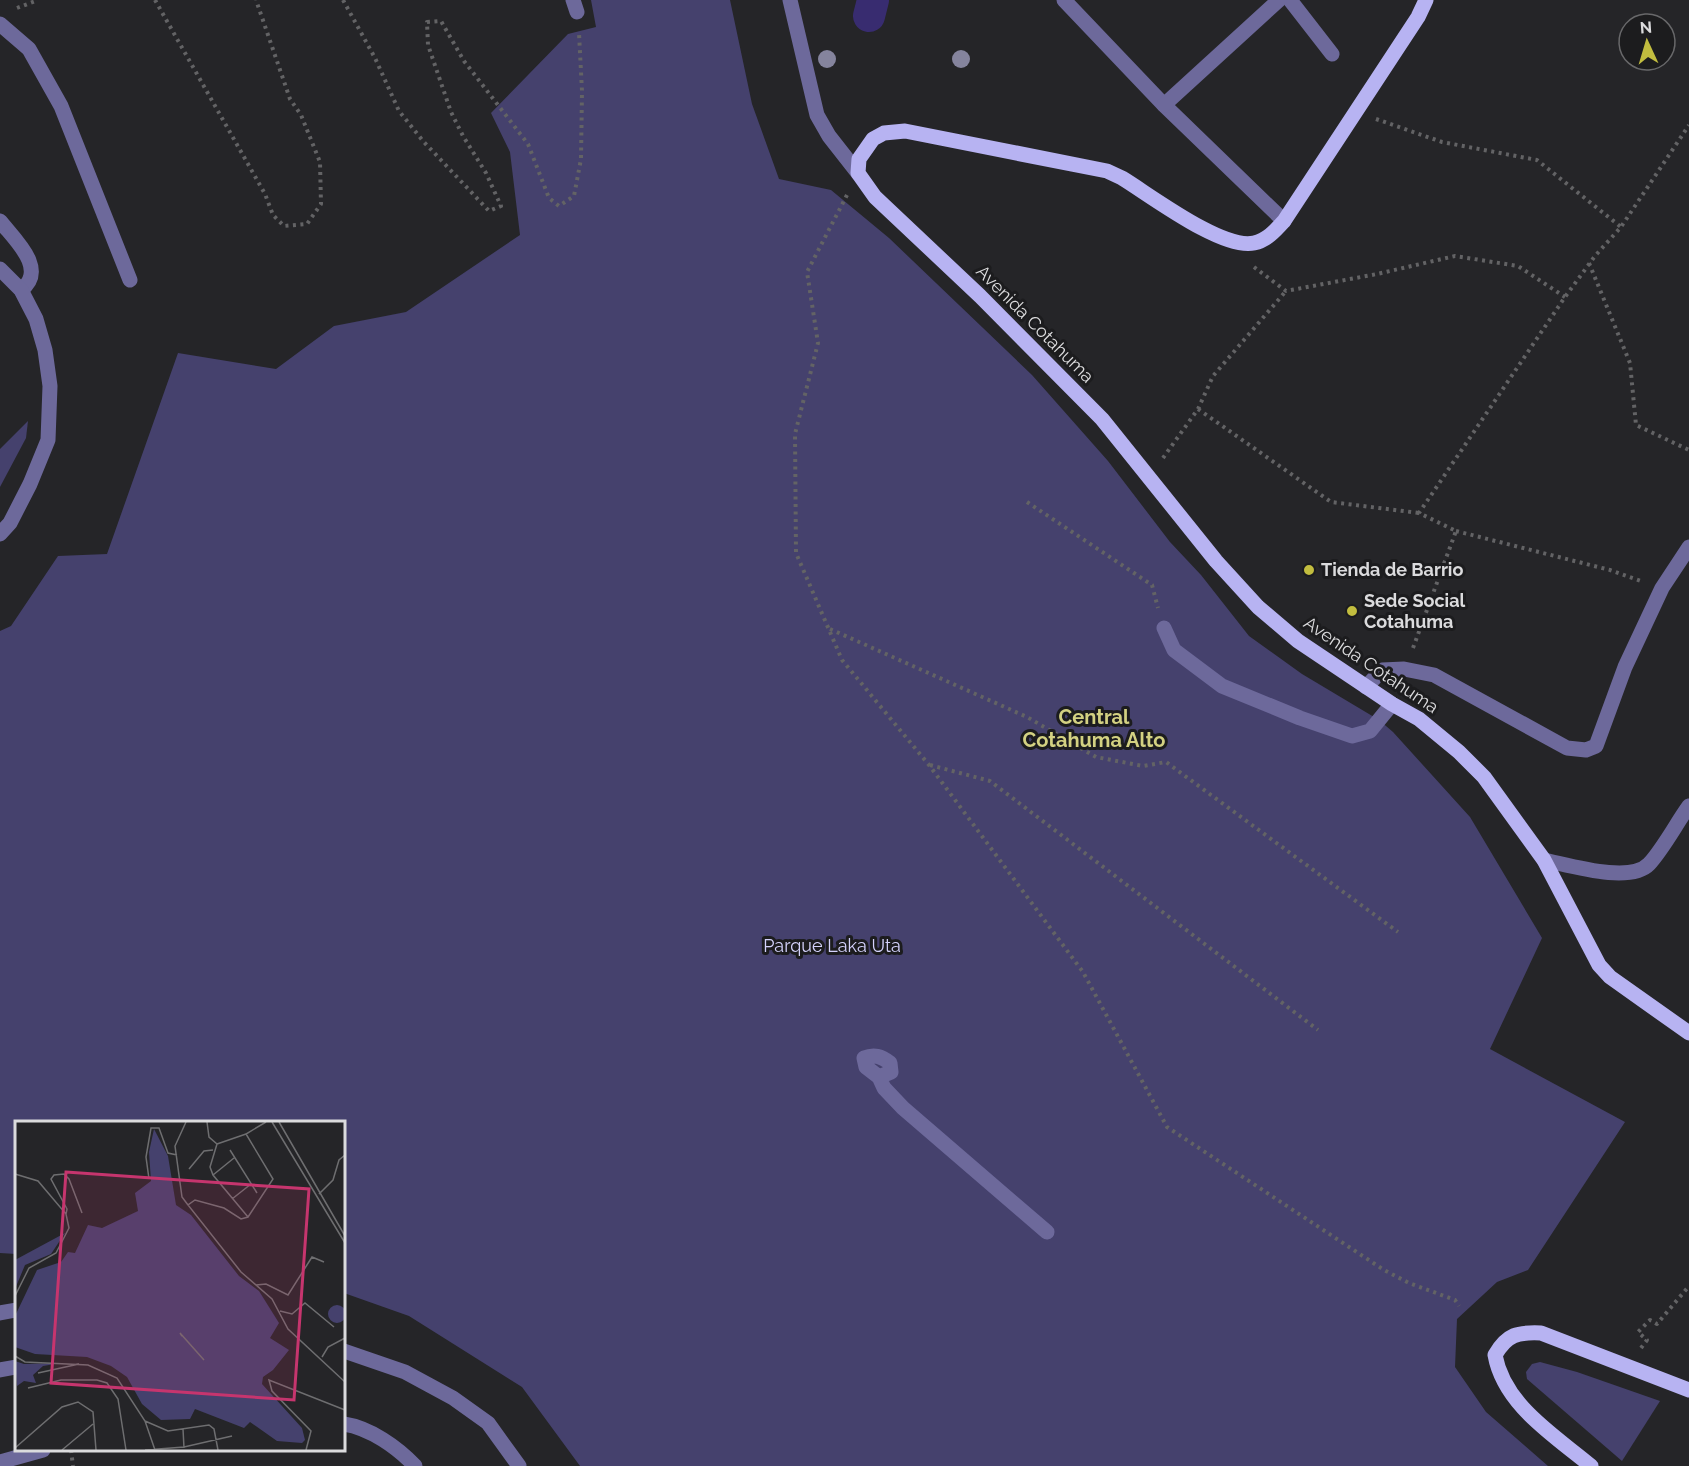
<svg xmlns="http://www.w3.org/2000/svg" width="1689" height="1466" font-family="Raleway,sans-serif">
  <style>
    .green { fill: #45416d }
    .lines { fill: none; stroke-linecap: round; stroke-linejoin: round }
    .canal { stroke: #382c70; stroke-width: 32 }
    .path { stroke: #636365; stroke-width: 4; stroke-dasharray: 3 4.5; stroke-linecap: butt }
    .minor { stroke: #6d699b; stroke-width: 15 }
    .major { stroke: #b7b3f2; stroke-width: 15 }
    .tree { fill: #85849d }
    .poi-dot { fill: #c2bd3f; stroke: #1c1c1e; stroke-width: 2 }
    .labels { text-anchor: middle; stroke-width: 6; stroke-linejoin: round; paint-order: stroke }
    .street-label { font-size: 18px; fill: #dbdbdd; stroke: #1c1c1e }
    .poi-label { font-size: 18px; font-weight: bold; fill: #dbdbdd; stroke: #1c1c1e; text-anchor: start }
    .park-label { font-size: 18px; fill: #d4d2fc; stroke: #1c1c1e }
    .neighbourhood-label { font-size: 20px; font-weight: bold; fill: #d3d182; stroke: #1c1c1e }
    .inset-road { fill: none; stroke: #6e6e70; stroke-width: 1.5 }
    .view { fill: #c6356e; fill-opacity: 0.15; stroke: #c6356e; stroke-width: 3 }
    .inset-edge { fill: none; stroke: #dbdbdd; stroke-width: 3 }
  </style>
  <rect width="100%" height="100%" fill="#252528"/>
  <g class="green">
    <path d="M591,0H730L752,104L779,179L831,190L889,238L1032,375L1108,461L1170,542L1201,575L1249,636L1302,674L1379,720L1393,732L1470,817L1542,938L1490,1049L1625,1122L1528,1270L1497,1282L1457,1319L1455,1367L1486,1412L1548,1466H580L522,1387L409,1316L344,1293V1122H16V1254L0,1253V631L11,626L58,556L107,554L178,353L276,369L334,326L406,312L520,235L510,152L491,113L568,34L596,27Z"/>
    <path d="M28,421L26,438L0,487V449Z"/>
    <path d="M1540,1362L1577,1372L1660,1401L1622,1461L1527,1379L1526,1372L1532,1364Z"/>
  </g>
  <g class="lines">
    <path class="canal" d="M869,16L873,0"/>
    <g class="path">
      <path d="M155,0L265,194L273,215L284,226L307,224L321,204L320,162L301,115L290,99L256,0"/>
      <path d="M343,0L375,58L399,111L423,141L489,211L501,206L486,173L463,136L451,112L428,45L427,22L441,21L464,61L528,144L549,198L559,206L574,196L581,159L582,91L579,33"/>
      <path d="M17,8L38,0"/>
      <path d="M1376,119L1442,142L1537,160L1621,227"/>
      <path d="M847,195L807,272L818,343L795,434L796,553L842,660L929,765L1083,972L1167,1127L1384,1270L1409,1283L1455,1300L1459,1306"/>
      <path d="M1589,263L1630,363L1636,425L1689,450"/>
      <path d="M1254,267L1286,291L1377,274L1455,256L1518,266L1565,297"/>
      <path d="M1198,409L1331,502L1419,513"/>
      <path d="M1163,458L1198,409L1213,376L1286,291"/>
      <path d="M1027,502L1152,585L1158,608"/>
      <path d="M1456,531L1610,570L1641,581"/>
      <path d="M830,629L1027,717L1096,757L1143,766L1166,762L1398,932"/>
      <path d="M1413,648L1456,531L1419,513L1565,297L1595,256L1621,227L1689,125"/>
      <path d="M930,765L990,781L1318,1030"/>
      <path d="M1641,1348L1647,1340L1638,1332L1650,1320L1657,1324L1689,1286"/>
      <path d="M71,1450L73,1466"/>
    </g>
    <g class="minor">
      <path d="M573,0L577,12"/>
      <path d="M790,0L817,115L829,136L858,173"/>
      <path d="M1064,0L1164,105L1284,221"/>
      <path d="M1290,0L1332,54"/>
      <path d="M0,24L29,49L61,106L130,280"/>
      <path d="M1164,105L1279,0"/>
      <path d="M0,221C15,240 48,269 21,290"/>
      <path d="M0,269L21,290L36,319L45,350L50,386L48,440L30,484L10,523L0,534"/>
      <path d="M1164,628L1174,650L1222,686L1300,718L1352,736L1370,731L1392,704"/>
      <path d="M1366,687L1382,670L1404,669L1434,675L1567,748L1586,750L1596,746L1625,667L1662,588L1689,547"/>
      <path d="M1544,860C1569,865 1630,884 1649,864C1663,849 1676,824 1689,806"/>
      <path d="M879,1077L891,1072L890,1063C881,1056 874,1054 864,1058L866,1067L879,1077L884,1088L903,1108L1047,1232"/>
      <path d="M0,1313L16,1310"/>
      <path d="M344,1351L405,1372L453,1398L488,1423L519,1466"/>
      <path d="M0,1370L16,1367"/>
      <path d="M344,1424C370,1428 397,1447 415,1466"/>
      <path d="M0,1462L43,1450"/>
    </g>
    <g class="major">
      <path d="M1426,0L1418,17L1284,221C1275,231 1267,240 1254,243C1222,250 1150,195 1122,178L1107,171L905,131L884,133L873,139L859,159L858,173L875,197L980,296L1102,419L1216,561L1258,607L1298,641L1392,704L1419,719L1459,752L1484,777L1544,860L1599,965L1610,977L1689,1033"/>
      <path d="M1591,1466C1554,1435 1504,1405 1495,1355C1507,1334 1518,1332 1541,1333L1689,1390"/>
    </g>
  </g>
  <g class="tree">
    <circle cx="827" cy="59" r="9"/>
    <circle cx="961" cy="59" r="9"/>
  </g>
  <g class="poi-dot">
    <circle cx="1309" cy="570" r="6"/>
    <circle cx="1352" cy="611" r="6"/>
  </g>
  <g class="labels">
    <g class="street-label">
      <text transform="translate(1035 324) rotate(45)" y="6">Avenida Cotahuma</text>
      <text transform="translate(1371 665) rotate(34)" y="6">Avenida Cotahuma</text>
    </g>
    <g class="poi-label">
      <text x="1321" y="576">Tienda de Barrio</text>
      <text x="1364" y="607">Sede Social<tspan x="1364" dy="21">Cotahuma</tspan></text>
    </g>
    <g class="park-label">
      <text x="832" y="952">Parque Laka Uta</text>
    </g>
    <g class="neighbourhood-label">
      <text x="1094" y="724">Central<tspan x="1094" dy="23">Cotahuma Alto</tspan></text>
    </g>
  </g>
  <g transform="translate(15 1121)">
    <rect width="330" height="330" fill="#252528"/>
    <path d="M139,8L153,35L161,84L176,94L224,155L244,170L264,202L255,217L274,229L258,249L248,256L247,263L287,307L290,319L287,322L262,320L235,301L229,307L180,288L175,298L146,299L127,283L112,256L96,245L72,236L20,233L0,226V195L22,149L46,141L53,131L60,132L73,104L87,107L123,90L120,72L136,60L134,31ZM50,112L36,133L10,144L0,168V139ZM313 193a9 9 0 1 1 18 0a9 9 0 1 1-18 0ZM0,240L9,243L46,242L28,245L18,254L21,262L9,260L2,265Z" fill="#45416d"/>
    <path class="inset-road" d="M171,1L160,25L167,76L173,84M192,1L194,16L202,23M251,1L231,13L258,58L233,96L226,98L209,87L180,79L173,84L226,151L257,178L273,208L330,261M257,1L330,122M264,1L330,115M202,23L195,46L198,54L233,96M202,23L231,13M215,29L242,72M174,48L189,30L198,29M0,53L23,60L51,93L54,107L41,132L14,147L0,175M198,54L219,37M134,58L131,36L136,7H144L153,32L162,34M304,73L318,59L324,39L330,34M217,78L236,63M51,93L52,88L36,58L39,54L49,53L54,58L67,92M241,164L251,163L273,174L297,136L309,141M265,190L277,193L290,182L319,206M167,215L165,212L189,239M0,235L10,241L73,244L102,257L130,300L140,329M307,236L313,226L330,217M23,252L64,243M13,267L46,259H82L92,262L103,278L111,329M130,300L153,310L194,304L199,308L203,329M168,308L169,327M0,327L47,286L63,281L78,291L81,329M47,329L78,303M130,329L169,326L217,315M291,329L296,310L257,270L254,259L330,289"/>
    <path class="view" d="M51,51L294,68L279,279L36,262Z"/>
    <rect width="330" height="330" class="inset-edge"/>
  </g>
  <g transform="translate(1647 42) rotate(356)"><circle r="28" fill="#1c1c1e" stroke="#68686a" stroke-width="1.5"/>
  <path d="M0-4.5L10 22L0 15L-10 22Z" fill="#c2bd3f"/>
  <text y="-9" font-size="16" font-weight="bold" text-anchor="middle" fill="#dbdbdd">N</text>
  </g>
</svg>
